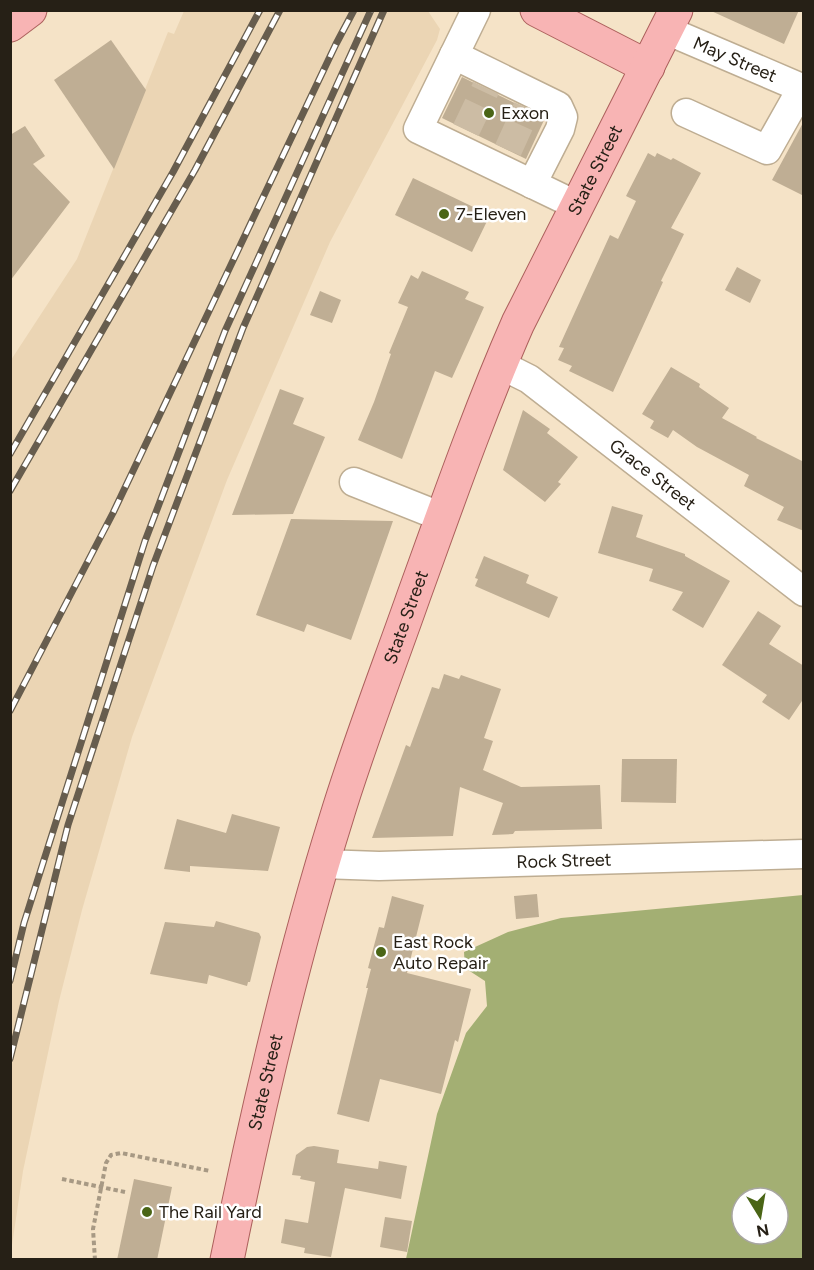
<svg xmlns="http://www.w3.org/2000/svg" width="814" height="1270" font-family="Figtree,sans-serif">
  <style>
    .built { fill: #ebd5b4 }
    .forest { fill: #a3af73; fill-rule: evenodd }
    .building { fill: #bfae94 }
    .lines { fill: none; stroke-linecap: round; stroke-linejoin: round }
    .minor-tunnel { stroke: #ccbca4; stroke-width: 28; stroke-dasharray: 28 14; stroke-linecap: butt }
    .minor-casing { stroke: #bead92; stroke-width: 31 }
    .major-casing { stroke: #ac605c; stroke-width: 35 }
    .path { stroke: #a79984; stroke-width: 4; stroke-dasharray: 4.5 3; stroke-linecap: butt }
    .minor { stroke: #fff; stroke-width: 28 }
    .major { stroke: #f8b4b4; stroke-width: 33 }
    .rail-casing { stroke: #675d4e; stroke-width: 7 }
    .rail { stroke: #fff; stroke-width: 4.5; stroke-dasharray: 14; stroke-linecap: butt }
    .poi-dot { fill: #4a6516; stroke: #fff; stroke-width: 2 }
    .labels { text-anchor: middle; stroke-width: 5; stroke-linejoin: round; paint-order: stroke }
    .street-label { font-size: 18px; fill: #262016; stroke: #fff }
    .poi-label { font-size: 18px; fill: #262016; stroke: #fff; text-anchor: start }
  </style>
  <rect width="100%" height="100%" fill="#f5e3c7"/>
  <path class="built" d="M184,11H428L440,29L437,40L330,242L227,480L132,737L82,910L59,1001L23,1171L11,1252V360L77,259L168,32L174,34Z"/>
  <path class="forest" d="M803,895V1259H406L437,1114L466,1033L487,1006L485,981L465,968L464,952L508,932L561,918ZM742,1198H778V1234H742Z"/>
  <g class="building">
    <path d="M709,10H799L784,44Z"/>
    <path d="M111,40L146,90L114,169L54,80Z"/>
    <path d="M462,77L545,118L526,159L442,118Z"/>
    <path d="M804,121V196L772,180Z"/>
    <path d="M25,126L45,156L33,164L70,202L10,281V135Z"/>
    <path d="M648,153L655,157L657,153L671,160L673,158L701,173L671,228L684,234L661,281L663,282L613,392L569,371L572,366L558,360L564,348L559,347L610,235L618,239L636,201L626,196Z"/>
    <path d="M413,178L490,215L472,252L395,215Z"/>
    <path d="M737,267L761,280L750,303L725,290Z"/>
    <path d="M422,271L469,292L465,299L484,307L452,378L435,371L402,459L358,440L374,402L391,354L389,353L408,307L398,303L411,275L418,279Z"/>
    <path d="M320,291L341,300L332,323L310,315Z"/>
    <path d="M671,367L700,384L699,387L729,408L722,418L757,437L756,438L804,462V531L777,520L784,507L744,486L749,475L697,447L673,430L668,438L650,428L654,421L642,414Z"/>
    <path d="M280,389L304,398L293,424L325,437L293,514L232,515Z"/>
    <path d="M523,410L550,429L547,433L578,457L558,482L561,484L545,502L503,470Z"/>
    <path d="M612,506L643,515L636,537L685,554V556L730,581L703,628L672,610L683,592L649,581L653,569L598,553Z"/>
    <path d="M291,519L393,521L351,640L307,624L304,632L256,615Z"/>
    <path d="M484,556L529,575L526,583L558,597L549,618L475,586L478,579L475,578Z"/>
    <path d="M758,611L781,626L769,644L804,666V698L789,720L762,702L767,695L722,665Z"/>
    <path d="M444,674L459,679L461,675L501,689L484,738L493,741L483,770L521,787L600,785L602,829L515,831L513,834L492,835L503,803L460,787L453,836L372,838L406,745L410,747L432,687L439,689Z"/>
    <path d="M622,759H677L676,803L621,802Z"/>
    <path d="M232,814L280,827L268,871L190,866V872L164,869L177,819L226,833Z"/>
    <path d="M537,894L539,917L516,919L514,896Z"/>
    <path d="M392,896L424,905L407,973L471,989L458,1042L455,1040L441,1094L380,1079L369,1122L337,1114L368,988H366L371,969L368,968L379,927L384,928Z"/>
    <path d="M216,921L259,933L261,937L250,982H248L247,986L209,975L207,984L150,974L165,922L214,927Z"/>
    <path d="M314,1146L339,1150L337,1163L378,1169L379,1161L407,1166L401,1199L345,1188L331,1257L304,1253L305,1248L281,1243L285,1219L308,1223L315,1182L300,1179L301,1176L292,1175L296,1155L307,1147Z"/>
    <path d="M134,1179L172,1187L157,1260H117Z"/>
    <path d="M385,1217L412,1221L407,1252L380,1247Z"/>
  </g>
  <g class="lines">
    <g class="minor-tunnel">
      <path d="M466,130L486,88"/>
      <path d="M508,150L527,108"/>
    </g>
    <g class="minor-casing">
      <g id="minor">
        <path d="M476,10L418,129L578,206"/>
        <path id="s1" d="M666,30L804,89"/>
        <path d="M454,55L558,106L563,117L560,129L532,184"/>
        <path d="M686,113L767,150L802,88"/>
        <path id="s2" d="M499,364L529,379L804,592"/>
        <path d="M354,482L442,517"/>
        <path id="s3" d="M322,864L379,866L804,854"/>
      </g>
    </g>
    <g class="major-casing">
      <g id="major">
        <path d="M537,10L648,67"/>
        <path d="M10,25L30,10"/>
        <path id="s4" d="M227,1260C257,1111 291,963 336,819C359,743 388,669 414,595C447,504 479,412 518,323L676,10"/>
      </g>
    </g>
    <g class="path">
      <path d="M62,1179L125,1192"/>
      <path d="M95,1260L93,1229L106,1163L111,1155L121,1153L210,1171"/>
    </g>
    <use href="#minor" class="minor"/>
    <use href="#major" class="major"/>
    <g class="rail-casing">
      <g id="rail">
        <path d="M10,454L173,172L260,10"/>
        <path d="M10,491L195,170L280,10"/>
        <path d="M10,711L113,513L336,44L354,10"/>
        <path d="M10,981L24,923L145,541L225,331L371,10"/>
        <path d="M10,1059L68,825L153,566L243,328L384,10"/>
      </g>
    </g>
    <use href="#rail" class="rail"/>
  </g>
  <g class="poi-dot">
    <circle cx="489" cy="113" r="6"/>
    <circle cx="444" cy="214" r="6"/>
    <circle cx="381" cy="952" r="6"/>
    <circle cx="147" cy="1212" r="6"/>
  </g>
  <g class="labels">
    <g class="street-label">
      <text dy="6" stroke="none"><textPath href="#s1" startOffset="75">May Street</textPath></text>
      <text dy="6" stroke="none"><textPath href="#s4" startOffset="1154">State Street</textPath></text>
      <text dy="6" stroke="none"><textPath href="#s2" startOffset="190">Grace Street</textPath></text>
      <text dy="6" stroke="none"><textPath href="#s4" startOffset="668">State Street</textPath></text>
      <text dy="6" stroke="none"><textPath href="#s3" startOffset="242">Rock Street</textPath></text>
      <text dy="6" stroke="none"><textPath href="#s4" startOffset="182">State Street</textPath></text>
    </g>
    <g class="poi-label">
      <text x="501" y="119">Exxon</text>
      <text x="456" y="220">7-Eleven</text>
      <text x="393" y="948">East Rock<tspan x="393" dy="21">Auto Repair</tspan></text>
      <text x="159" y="1218">The Rail Yard</text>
    </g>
  </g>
  <rect width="814" height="1270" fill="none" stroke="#262016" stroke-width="24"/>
  <g transform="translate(760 1216) rotate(169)"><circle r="28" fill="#ffffff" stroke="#a8a6a2" stroke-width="1.5"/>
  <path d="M0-4.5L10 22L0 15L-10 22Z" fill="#4a6516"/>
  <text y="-9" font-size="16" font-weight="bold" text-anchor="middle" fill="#262016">N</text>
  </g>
</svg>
